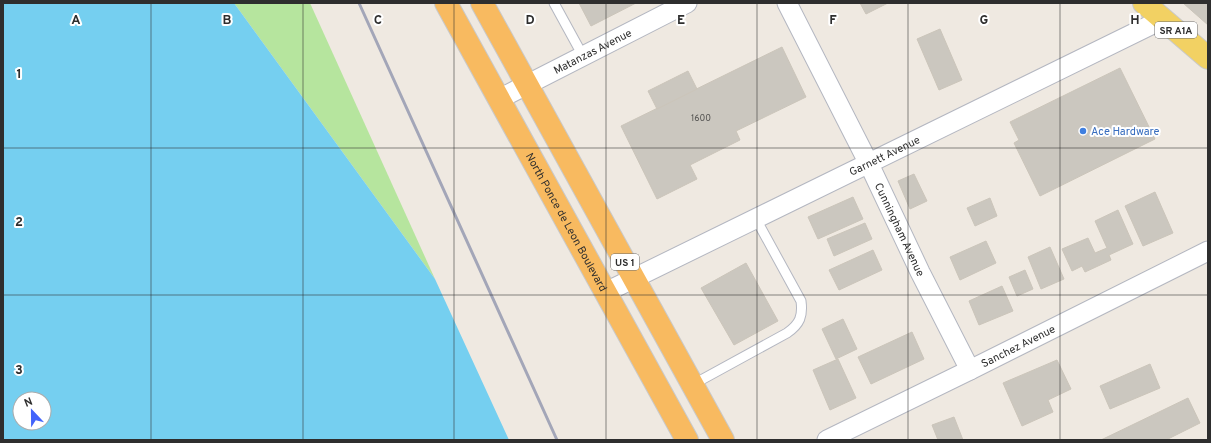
<svg xmlns="http://www.w3.org/2000/svg" width="1211" height="443" font-family="Overpass,sans-serif">
  <style>
    .green { fill: #b6e59e }
    .water { fill: #75cff0; fill-rule: evenodd }
    .building { fill: #cbc7bf; stroke: #cbc5ba }
    .lines { fill: none; stroke-linecap: round; stroke-linejoin: round }
    .service-casing { stroke: #b4b7c1; stroke-width: 11 }
    .minor-casing { stroke: #b4b7c1; stroke-width: 21 }
    .primary-casing { stroke: #c9c9c9; stroke-width: 24 }
    .trunk-casing { stroke: #c9c9c9; stroke-width: 24 }
    .service { stroke: #fff; stroke-width: 9 }
    .minor { stroke: #fff; stroke-width: 19 }
    .primary { stroke: #f2d163; stroke-width: 22 }
    .trunk { stroke: #f8ba60; stroke-width: 22 }
    .rail { stroke: #a3a6b8; stroke-width: 3 }
    .grid { fill: none; stroke: #2e2e2e; stroke-width: 1; stroke-opacity: 0.55 }
    .shop-dot { fill: #3f7fe0; stroke: #fff; stroke-width: 1.5 }
    .labels { text-anchor: middle; stroke-width: 4; stroke-linejoin: round; paint-order: stroke }
    .number-label { font-size: 9px; fill: #555452 }
    .shield { fill: #fff; stroke: #6d6d6d; stroke-width: 1 }
    .shield-label { font-size: 10px; font-weight: bold; fill: #2e2e2e }
    .street-label { font-size: 11px; fill: #2e2e2e; stroke: #fff }
    .shop-label { font-size: 11px; fill: #366cbe; stroke: #fff; text-anchor: start }
    .grid-label { font-size: 13px; text-anchor: middle; font-weight: bold; fill: #2e2e2e; stroke: #fff; stroke-width: 4; stroke-linejoin: round; paint-order: stroke }
  </style>
  <rect width="100%" height="100%" fill="#efe9e1"/>
  <path class="green" d="M234,3H310L435,279Z"/>
  <path class="water" d="M3,3H234L435,279L509,440H3ZM20,399H44V423H20Z"/>
  <g class="building">
    <path d="M579,3H636L591,26Z"/>
    <path d="M860,3H888L866,14Z"/>
    <path d="M1183,3H1208V25Z"/>
    <path d="M940,29L962,80L939,90L917,39Z"/>
    <path d="M782,47L806,97L736,131L740,140L690,165L697,179L657,199L621,126Z"/>
    <path d="M1120,68L1155,139L1040,196L1014,143L1019,140L1010,122Z"/>
    <path d="M688,71L697,89L657,109L648,91Z"/>
    <path d="M914,174L927,201L910,209L898,181Z"/>
    <path d="M1155,192L1173,233L1143,246L1125,206Z"/>
    <path d="M853,197L863,219L818,239L808,217Z"/>
    <path d="M990,198L997,216L975,226L967,208Z"/>
    <path d="M1118,210L1133,244L1109,255L1111,260L1085,272L1082,266L1072,271L1062,249L1088,238L1095,253L1107,248L1095,221Z"/>
    <path d="M865,223L872,239L834,256L827,239Z"/>
    <path d="M986,241L996,263L960,280L950,257Z"/>
    <path d="M1050,247L1064,279L1041,289L1028,257Z"/>
    <path d="M873,250L882,270L839,290L829,270Z"/>
    <path d="M746,263L778,321L734,345L701,288Z"/>
    <path d="M1025,270L1033,289L1017,296L1009,277Z"/>
    <path d="M1002,286L1013,311L979,325L969,301Z"/>
    <path d="M843,319L857,349L836,359L822,329Z"/>
    <path d="M912,332L924,359L871,384L858,357Z"/>
    <path d="M838,359L856,398L830,410L813,370Z"/>
    <path d="M1057,360L1071,389L1048,400L1053,412L1022,426L1003,383Z"/>
    <path d="M1150,364L1160,388L1110,409L1100,386Z"/>
    <path d="M1188,398L1200,423L1166,440H1101Z"/>
    <path d="M954,417L963,440H938L932,425Z"/>
  </g>
  <g class="lines">
    <g class="service-casing">
      <g id="service">
        <path d="M554,3L583,56"/>
        <path d="M692,385L787,333C800,324 803,316 801,301L756,219"/>
      </g>
    </g>
    <g class="minor-casing">
      <g id="minor">
        <path id="s1" d="M787,3L869,164L920,272L970,370"/>
        <path id="s2" d="M499,99L687,3"/>
        <path id="s3" d="M606,292L1163,19"/>
        <path id="s4" d="M827,440L970,370L1208,251"/>
      </g>
    </g>
    <g class="primary-casing">
      <path id="primary" d="M1144,3L1208,58"/>
    </g>
    <g class="trunk-casing">
      <g id="trunk">
        <path id="s5" d="M446,3L687,440"/>
        <path d="M482,3L723,440"/>
      </g>
    </g>
    <use href="#service" class="service"/>
    <use href="#minor" class="minor"/>
    <use href="#primary" class="primary"/>
    <use href="#trunk" class="trunk"/>
    <path class="rail" d="M359,3L557,440"/>
  </g>
  <path class="grid" d="M151,3V440M303,3V440M454,3V440M606,3V440M757,3V440M908,3V440M1060,3V440M3,148H1208M3,295H1208"/>
  <circle class="shop-dot" cx="1083" cy="131" r="4"/>
  <g class="labels">
    <g class="number-label">
      <text x="701" y="121">1600</text>
    </g>
    <g class="shield">
      <rect x="1155" y="22" width="42" height="16" rx="3"/>
      <rect x="611" y="254" width="28" height="16" rx="3"/>
    </g>
    <g class="shield-label">
      <text x="1176" y="34">SR A1A</text>
      <text x="625" y="266">US 1</text>
    </g>
    <g class="street-label">
      <text dy="4" stroke="none"><textPath href="#s2" startOffset="105">Matanzas Avenue</textPath></text>
      <text dy="4" stroke="none"><textPath href="#s3" startOffset="310">Garnett Avenue</textPath></text>
      <text dy="4" stroke="none"><textPath href="#s5" startOffset="250">North Ponce de Leon Boulevard</textPath></text>
      <text dy="4" stroke="none"><textPath href="#s1" startOffset="253">Cunningham Avenue</textPath></text>
      <text dy="4" stroke="none"><textPath href="#s4" startOffset="213">Sanchez Avenue</textPath></text>
    </g>
    <g class="shop-label">
      <text x="1091" y="135">Ace Hardware</text>
    </g>
  </g>
  <g class="grid-label">
    <text x="76" y="24">A</text>
    <text x="227" y="24">B</text>
    <text x="378" y="24">C</text>
    <text x="530" y="24">D</text>
    <text x="681" y="24">E</text>
    <text x="833" y="24">F</text>
    <text x="984" y="24">G</text>
    <text x="1135" y="24">H</text>
    <text x="19" y="78">1</text>
    <text x="19" y="226">2</text>
    <text x="19" y="374">3</text>
  </g>
  <rect width="1211" height="443" fill="none" stroke="#2e2e2e" stroke-width="8"/>
  <g transform="translate(32 411) rotate(338)"><circle r="19" fill="#ffffff" stroke="#ababab"/>
  <path d="M0-3L7 15L0 10L-7 15Z" fill="#4264fb"/>
  <text y="-6" font-size="11" font-weight="bold" text-anchor="middle" fill="#2e2e2e">N</text>
  </g>
</svg>
